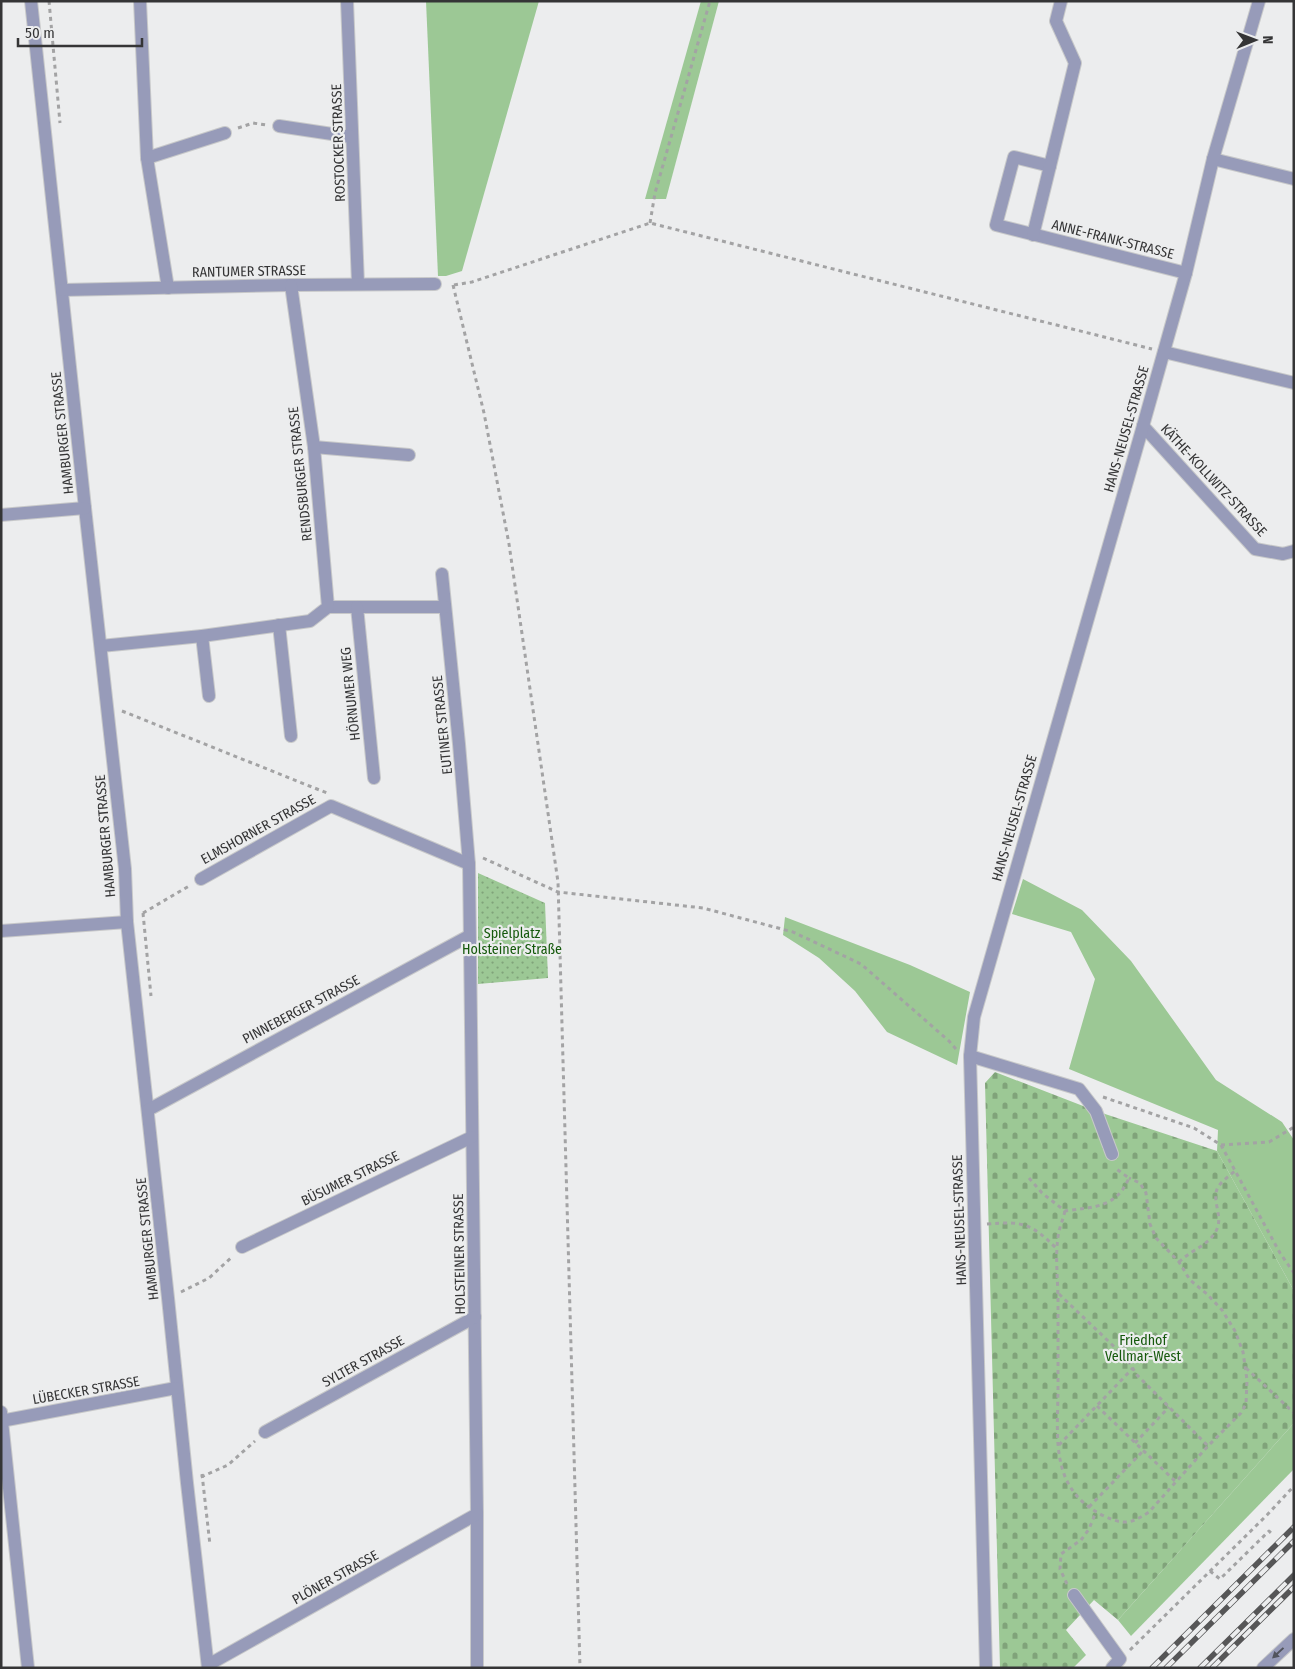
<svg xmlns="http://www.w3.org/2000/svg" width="1295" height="1669" font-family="'Fira Sans Condensed',sans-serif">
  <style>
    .grass { fill: #9cc895 }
    .cemetery { fill: url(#cemetery-stones) }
    .park { fill: url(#park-dots) }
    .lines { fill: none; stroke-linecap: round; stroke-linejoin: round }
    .minor-casing { stroke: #c7c8c9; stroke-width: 14 }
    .path { stroke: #a3a3a4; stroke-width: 3; stroke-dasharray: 4 4; stroke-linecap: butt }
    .minor { stroke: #979bb9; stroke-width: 12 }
    .rail-casing { stroke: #565657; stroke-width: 5.5 }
    .rail { stroke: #ecedee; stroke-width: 4; stroke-dasharray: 11; stroke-linecap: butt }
    .oneway { fill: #52545d }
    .labels { text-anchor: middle; stroke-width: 4.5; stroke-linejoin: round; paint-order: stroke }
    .street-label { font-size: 14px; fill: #353536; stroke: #ecedee }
    .park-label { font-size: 14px; fill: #15590c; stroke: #ecedee }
  </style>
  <defs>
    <pattern id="cemetery-stones" width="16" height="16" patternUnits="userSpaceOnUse" patternTransform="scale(1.25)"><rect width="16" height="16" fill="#9cc895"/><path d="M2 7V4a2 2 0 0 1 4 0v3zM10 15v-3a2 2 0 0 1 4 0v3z" fill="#80a37a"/></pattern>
    <pattern id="park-dots" width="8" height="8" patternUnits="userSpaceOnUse" patternTransform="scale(1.25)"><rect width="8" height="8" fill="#9cc895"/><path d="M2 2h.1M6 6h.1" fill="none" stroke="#80a37a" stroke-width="1.8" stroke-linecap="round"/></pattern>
  </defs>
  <rect width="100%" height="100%" fill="#ecedee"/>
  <g class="grass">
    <path d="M426,1H539L462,271L446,276H438Z"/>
    <path d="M701,1H719L666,199H645Z"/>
    <path d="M1023,879L1082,910L1131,961L1216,1080L1282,1122L1294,1140V1291L1217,1151L1218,1130L1069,1069L1095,979L1071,932L1012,914Z"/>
    <path d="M785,917L910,965L970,992L957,1065L887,1032L855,991L819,958L783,935Z"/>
    <path d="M1294,1423V1469L1131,1636L1118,1620Z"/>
  </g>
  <path class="cemetery" d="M995,1072L1096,1111L1217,1151L1294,1291V1423L1118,1620L1094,1600L1066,1630L1086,1655L1073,1668H1000L985,1083Z"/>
  <path class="park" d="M478,873L545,903L548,978L478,984Z"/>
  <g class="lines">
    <g class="minor-casing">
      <g id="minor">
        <path d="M31,1L85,508L125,869L127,922L168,1298L187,1483L208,1668"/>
        <path d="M140,1L147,158L168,288"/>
        <path d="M347,1L358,284"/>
        <path d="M1061,1L1056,21L1075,63L1050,166L1014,157L996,225L1186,273"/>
        <path d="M279,126L352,137"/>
        <path d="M147,158L225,133"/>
        <path d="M1213,159L1294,179"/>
        <path d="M1033,235L1050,166"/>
        <path d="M62,290L291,285L435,284"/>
        <path d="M1164,352L1294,383"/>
        <path d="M1143,426L1255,549L1283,554L1294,551"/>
        <path d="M314,447L409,455"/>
        <path d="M1,515L85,508"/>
        <path d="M442,574L459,744L469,864L477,1514V1668"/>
        <path d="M328,607H445"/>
        <path d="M357,607L374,778"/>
        <path d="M279,625L291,736"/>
        <path d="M202,636L209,696"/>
        <path d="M101,646L202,636L310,621L328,607L314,447L291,285"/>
        <path d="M201,879L331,806L469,864"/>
        <path d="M1,931L127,922"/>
        <path d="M970,1056L1079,1089L1096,1111L1112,1154"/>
        <path d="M148,1110L469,936"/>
        <path d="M242,1247L472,1137"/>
        <path d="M1,1412L28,1668"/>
        <path d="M1,1421L176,1388"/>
        <path d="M265,1432L475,1317"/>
        <path d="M1074,1595L1120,1659L1112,1668"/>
        <path d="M208,1665L477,1514"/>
        <path d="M986,1668L970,1056L974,1017L1143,426L1186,273L1213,159L1259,1"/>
        <path d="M1263,1668L1294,1639"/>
      </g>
    </g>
    <g class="path">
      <path d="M49,1L60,123"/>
      <path d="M238,128L253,123L266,125"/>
      <path d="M650,223L655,193L710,1"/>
      <path d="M453,285L484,413L509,544L558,882L580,1668"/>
      <path d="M454,285L472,282L650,223L1152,349"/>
      <path d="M122,711L327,793"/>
      <path d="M483,858L558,892L703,908L793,932L861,964L949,1041L956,1049"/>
      <path d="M143,913L151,996"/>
      <path d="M143,913L189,886"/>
      <path d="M1103,1097L1194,1128L1221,1145L1280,1253L1294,1273"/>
      <path d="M1221,1145L1269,1142L1294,1127"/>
      <path d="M1029,1178L1042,1193L1065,1211C1094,1207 1116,1208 1129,1178L1115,1168"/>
      <path d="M1065,1211C1063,1220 1059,1228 1058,1237C1055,1258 1058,1280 1058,1302C1058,1331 1058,1360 1058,1389C1058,1418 1054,1452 1066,1479C1074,1496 1087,1508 1104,1516C1123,1525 1131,1524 1149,1512L1208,1446L1241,1413L1246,1404L1247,1380L1243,1352L1235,1331L1222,1310L1207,1294L1190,1280L1179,1262L1156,1238L1150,1224L1146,1193L1140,1183L1129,1178"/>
      <path d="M987,1224C1023,1221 1031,1223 1057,1249"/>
      <path d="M1179,1262C1191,1250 1210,1245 1217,1229C1223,1215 1211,1200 1218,1187C1222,1181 1229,1176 1235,1171"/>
      <path d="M181,1292L209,1278L233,1256"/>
      <path d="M1059,1294L1127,1359L1137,1375L1208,1446"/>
      <path d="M1246,1368L1294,1413"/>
      <path d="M1097,1406L1176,1482"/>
      <path d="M1135,1443L1169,1407"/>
      <path d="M1059,1445L1133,1368"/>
      <path d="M202,1474L210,1545"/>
      <path d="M201,1477L228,1465L255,1441"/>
      <path d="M1089,1507L1143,1451"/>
      <path d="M1210,1571L1220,1579L1269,1531L1272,1534"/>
      <path d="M1067,1584L1060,1569L1061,1554L1081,1540L1089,1529L1096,1512"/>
      <path d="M1130,1650L1267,1515L1294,1486"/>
    </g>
    <use href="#minor" class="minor"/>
    <g class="rail-casing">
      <g id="rail">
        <path d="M1152,1668L1294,1527"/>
        <path d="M1166,1668L1294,1541"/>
        <path d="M1200,1668L1294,1575"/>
        <path d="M1212,1668L1294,1587"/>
      </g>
    </g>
    <use href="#rail" class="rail"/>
  </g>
  <defs><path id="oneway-solid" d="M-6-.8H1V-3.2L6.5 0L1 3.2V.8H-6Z" transform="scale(1.25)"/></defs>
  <use class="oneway" href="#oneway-solid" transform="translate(1278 1653) rotate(137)"/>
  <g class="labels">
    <g class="street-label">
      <text transform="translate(338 143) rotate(-92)" y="5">ROSTOCKER STRASSE</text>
      <text transform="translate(1113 239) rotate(14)" y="5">ANNE-FRANK-STRASSE</text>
      <text transform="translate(249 271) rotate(-1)" y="5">RANTUMER STRASSE</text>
      <text transform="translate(1126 429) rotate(-74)" y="5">HANS-NEUSEL-STRASSE</text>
      <text transform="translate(62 433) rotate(-96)" y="5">HAMBURGER STRASSE</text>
      <text transform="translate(300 474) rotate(-96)" y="5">RENDSBURGER STRASSE</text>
      <text transform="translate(1214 480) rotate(47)" y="5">KÄTHE-KOLLWITZ-STRASSE</text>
      <text transform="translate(350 694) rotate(-96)" y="5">HÖRNUMER WEG</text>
      <text transform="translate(442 725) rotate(-96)" y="5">EUTINER STRASSE</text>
      <text transform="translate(1014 818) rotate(-74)" y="5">HANS-NEUSEL-STRASSE</text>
      <text transform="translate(258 829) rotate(-29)" y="5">ELMSHORNER STRASSE</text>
      <text transform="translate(105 836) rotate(-95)" y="5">HAMBURGER STRASSE</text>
      <text transform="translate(301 1009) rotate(-28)" y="5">PINNEBERGER STRASSE</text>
      <text transform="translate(350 1178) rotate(-26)" y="5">BÜSUMER STRASSE</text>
      <text transform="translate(959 1220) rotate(-92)" y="5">HANS-NEUSEL-STRASSE</text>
      <text transform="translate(147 1239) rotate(-96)" y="5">HAMBURGER STRASSE</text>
      <text transform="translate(459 1254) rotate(-91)" y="5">HOLSTEINER STRASSE</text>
      <text transform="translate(363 1361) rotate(-29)" y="5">SYLTER STRASSE</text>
      <text transform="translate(86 1390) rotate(-10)" y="5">LÜBECKER STRASSE</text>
      <text transform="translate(335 1577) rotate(-29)" y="5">PLÖNER STRASSE</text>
    </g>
    <g class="park-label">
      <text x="512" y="938">Spielplatz<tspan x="512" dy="16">Holsteiner Straße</tspan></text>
      <text x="1143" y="1345">Friedhof<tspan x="1143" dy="16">Vellmar-West</tspan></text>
    </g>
  </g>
  <rect width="1295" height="1669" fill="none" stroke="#353536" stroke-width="5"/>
  <g transform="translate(1255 40) rotate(89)" stroke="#ecedee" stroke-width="4" paint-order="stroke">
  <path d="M0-4L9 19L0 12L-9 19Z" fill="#353536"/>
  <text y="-8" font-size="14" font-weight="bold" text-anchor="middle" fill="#353536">N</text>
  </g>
  <path d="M18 38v8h124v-8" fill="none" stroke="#353536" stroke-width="2.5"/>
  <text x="25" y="38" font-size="15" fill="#353536" stroke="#ecedee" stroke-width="4" paint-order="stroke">50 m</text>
</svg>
